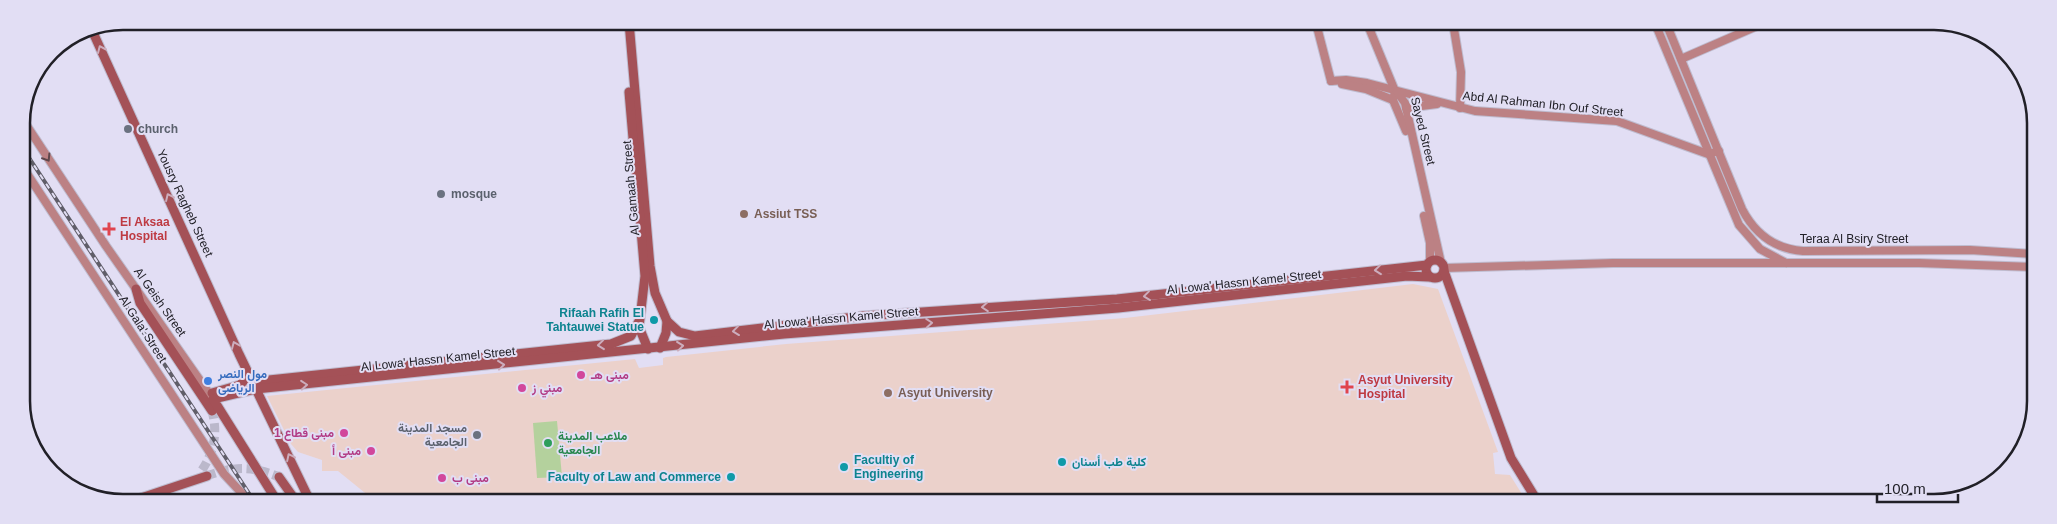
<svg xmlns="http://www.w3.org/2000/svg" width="2057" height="524" font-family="Helvetica,Vazirmatn,sans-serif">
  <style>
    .education { fill: #ebd1cb }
    .pitch { fill: #b4d19d }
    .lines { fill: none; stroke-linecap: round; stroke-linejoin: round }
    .secondary-tunnel { stroke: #bbb8cb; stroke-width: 9; stroke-dasharray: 9 4.5; stroke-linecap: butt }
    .tertiary-casing { stroke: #bfbccf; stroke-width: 10 }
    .secondary-casing { stroke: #bfbccf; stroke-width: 11 }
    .tertiary { stroke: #bc8184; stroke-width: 8 }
    .secondary { stroke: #a45157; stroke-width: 9 }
    .rail-casing { stroke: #605e69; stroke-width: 4 }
    .rail { stroke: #e2def4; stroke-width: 2; stroke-dasharray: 5.5; stroke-linecap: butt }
    .oneway { stroke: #ccadbd }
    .oneway2 { stroke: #5f474c }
    .worship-dot { fill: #6b7280; stroke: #e2def4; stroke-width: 2 }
    .education-dot { fill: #8d6e63; stroke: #e2def4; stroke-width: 2 }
    .health-dot { fill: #e0444e; stroke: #e2def4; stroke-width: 2 }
    .culture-dot { fill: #0f9aa8; stroke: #e2def4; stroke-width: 2 }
    .hotel-dot { fill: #d1479c; stroke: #e2def4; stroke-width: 2 }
    .shop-dot { fill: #3f7fe0; stroke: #e2def4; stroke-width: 2 }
    .leisure-dot { fill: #2e9e5b; stroke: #e2def4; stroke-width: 2 }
    .labels { text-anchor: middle; stroke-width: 4; stroke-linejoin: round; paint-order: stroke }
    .street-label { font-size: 12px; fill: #212027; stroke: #e2def4 }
    .worship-label { font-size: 12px; font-weight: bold; fill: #5b616d; stroke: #e2def4; text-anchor: start }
    .education-label { font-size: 12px; font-weight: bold; fill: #785e54; stroke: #e2def4; text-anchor: start }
    .health-label { font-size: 12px; font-weight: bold; fill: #be3a42; stroke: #e2def4; text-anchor: start }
    .culture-label { font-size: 12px; font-weight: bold; fill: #0d838f; stroke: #e2def4; text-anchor: end }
    .shop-label { font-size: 12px; font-weight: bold; fill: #366cbe; stroke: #e2def4; text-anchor: start }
    .hotel-label { font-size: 12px; font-weight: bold; fill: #b23c85; stroke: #e2def4; text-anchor: start }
    .leisure-label { font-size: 12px; font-weight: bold; fill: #27864d; stroke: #e2def4; text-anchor: start }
    .rim { fill: none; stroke: #212027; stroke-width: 2.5 }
  </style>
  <rect width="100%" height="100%" fill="#e2def4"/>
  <path class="education" d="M1413,284L1438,289L1498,452L1493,453L1495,474L1510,475L1527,502L375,501L338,471H322V460L298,452L291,444L267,396L635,359L639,368L663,365V358L666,357L786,344L1125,318Z"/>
  <path class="pitch" d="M557,421L562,477L537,478L533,423Z"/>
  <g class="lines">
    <g class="secondary-tunnel">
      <path d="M202,470C214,452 218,433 212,411"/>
      <path d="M207,476C232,466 254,466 279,477"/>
    </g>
    <g class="tertiary-casing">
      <g id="tertiary">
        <path d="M1316,23L1331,81"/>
        <path d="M1367,23L1395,91"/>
        <path d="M1453,23L1461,72L1460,108"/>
        <path d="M1655,23L1739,225L1760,249L1786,263"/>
        <path d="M1666,23L1742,209C1755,234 1775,249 1803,251L1970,250L2034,254"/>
        <path d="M1681,59L1764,23"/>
        <path d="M1331,81L1346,80L1367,83L1475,111L1617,121L1708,154L1719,151"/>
        <path d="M1342,84L1366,89L1393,100"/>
        <path d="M1395,91L1393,100L1406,131"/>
        <path d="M1397,92L1405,103L1441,263"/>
        <path d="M1406,108L1437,104"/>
        <path d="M21,117L106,246L213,399"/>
        <path d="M22,166L224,474L249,501"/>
        <path d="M1424,216L1430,243V261"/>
        <path d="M1444,268L1613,263H1919L2034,267"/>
      </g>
    </g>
    <g class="secondary-casing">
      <g id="secondary">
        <path d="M629,22L650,266L655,293L667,321L666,333L660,348"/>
        <path d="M91,28L239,354L310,501"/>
        <path d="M629,92L645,276L639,327L648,349"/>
        <circle cx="1435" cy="269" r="9"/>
        <path d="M1444,271L1511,458L1538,502"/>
        <path d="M136,289L140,303L212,411"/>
        <path d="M667,321L679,332L695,336L863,316L1117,299L1427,265"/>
        <path d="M256,389L261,383L269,380L611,344L631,336L639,321"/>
        <path d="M212,393L240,385L249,375"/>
        <path d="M279,477L296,501"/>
        <path d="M132,501L207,476"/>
        <path d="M277,501L213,399L256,389L784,334L1118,308L1407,276L1429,277"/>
      </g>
    </g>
    <use href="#tertiary" class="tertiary"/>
    <use href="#secondary" class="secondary"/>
    <g class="rail-casing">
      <path id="rail" d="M22,147L254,501"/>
    </g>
    <use href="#rail" class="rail"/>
  </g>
  <defs><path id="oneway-chevron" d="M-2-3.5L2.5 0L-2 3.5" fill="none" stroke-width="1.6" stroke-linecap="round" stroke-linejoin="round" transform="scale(1.25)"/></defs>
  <g class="oneway">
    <use href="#oneway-chevron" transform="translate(101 49) rotate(-114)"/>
    <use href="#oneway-chevron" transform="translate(169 197) rotate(-115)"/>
    <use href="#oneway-chevron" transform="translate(1378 270) rotate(174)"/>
    <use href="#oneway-chevron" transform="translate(1147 296) rotate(173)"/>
    <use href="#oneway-chevron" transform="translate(985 307) rotate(176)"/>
    <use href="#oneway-chevron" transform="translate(929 323) rotate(-4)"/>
    <use href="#oneway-chevron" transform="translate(736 331) rotate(173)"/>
    <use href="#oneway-chevron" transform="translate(235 345) rotate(-113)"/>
    <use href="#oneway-chevron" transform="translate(601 345) rotate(174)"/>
    <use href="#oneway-chevron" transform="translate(680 346) rotate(-6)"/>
    <use href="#oneway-chevron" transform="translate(501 365) rotate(-6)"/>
    <use href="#oneway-chevron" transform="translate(304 385) rotate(-5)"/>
    <use href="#oneway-chevron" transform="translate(290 457) rotate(-116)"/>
  </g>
  <use class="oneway2" href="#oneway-chevron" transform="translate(47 158) rotate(58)"/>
  <g class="worship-dot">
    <circle cx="128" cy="129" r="5"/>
    <circle cx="441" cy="194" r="5"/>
    <circle cx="477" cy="435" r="5"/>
  </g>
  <g class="education-dot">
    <circle cx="744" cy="214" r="5"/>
    <circle cx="888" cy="393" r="5"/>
  </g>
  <g class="health-dot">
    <path d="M106.5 221.5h5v5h5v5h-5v5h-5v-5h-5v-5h5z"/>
    <path d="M1344.5 379.5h5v5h5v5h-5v5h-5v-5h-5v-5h5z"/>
  </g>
  <g class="culture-dot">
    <circle cx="654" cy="320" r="5"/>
    <circle cx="1062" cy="462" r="5"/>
    <circle cx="844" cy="467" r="5"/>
    <circle cx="731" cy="477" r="5"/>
  </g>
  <g class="hotel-dot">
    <circle cx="581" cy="375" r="5"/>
    <circle cx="522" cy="388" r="5"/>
    <circle cx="344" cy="433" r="5"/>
    <circle cx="371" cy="451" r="5"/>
    <circle cx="442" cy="478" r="5"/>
  </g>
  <circle class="shop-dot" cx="208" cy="381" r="5"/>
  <circle class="leisure-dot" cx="548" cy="443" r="5"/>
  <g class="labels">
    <g class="street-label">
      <text transform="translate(1543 104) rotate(6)" y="4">Abd Al Rahman Ibn Ouf Street</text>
      <text transform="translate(1423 131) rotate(76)" y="4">Sayed Street</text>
      <text transform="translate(631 188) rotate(-95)" y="4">Al Gamaah Street</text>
      <text transform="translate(185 203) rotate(65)" y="4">Yousry Ragheb Street</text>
      <text x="1854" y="243">Teraa Al Bsiry Street</text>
      <text transform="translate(1244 282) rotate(-6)" y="4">Al Lowa' Hassn Kamel Street</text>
      <text transform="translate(160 302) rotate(55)" y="4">Al Geish Street</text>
      <text transform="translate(841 318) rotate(-5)" y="4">Al Lowa' Hassn Kamel Street</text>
      <text transform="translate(143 329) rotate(57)" y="4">Al Gala' Street</text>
      <text transform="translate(438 359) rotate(-6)" y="4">Al Lowa' Hassn Kamel Street</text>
    </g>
    <g class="worship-label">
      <text x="138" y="133">church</text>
      <text x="451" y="198">mosque</text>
      <text x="467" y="432" text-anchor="end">مسجد المدينة<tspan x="467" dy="14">الجامعية</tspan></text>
    </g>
    <g class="education-label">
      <text x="754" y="218">Assiut TSS</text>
      <text x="898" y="397">Asyut University</text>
    </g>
    <g class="health-label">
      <text x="120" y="226">El Aksaa<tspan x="120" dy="14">Hospital</tspan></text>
      <text x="1358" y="384">Asyut University<tspan x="1358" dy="14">Hospital</tspan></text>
    </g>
    <g class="culture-label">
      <text x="644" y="317">Rifaah Rafih El<tspan x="644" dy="14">Tahtauwei Statue</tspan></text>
      <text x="854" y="464" text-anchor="start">Facultiy of<tspan x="854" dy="14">Engineering</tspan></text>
      <text x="1072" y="466" text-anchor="start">كلية طب أسنان</text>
      <text x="721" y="481">Faculty of Law and Commerce</text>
    </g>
    <g class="shop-label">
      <text x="218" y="378">مول النصر<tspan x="218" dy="14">الرياضى</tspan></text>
    </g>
    <g class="hotel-label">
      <text x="591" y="379">مبنى هـ</text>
      <text x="532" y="392">مبني ز</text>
      <text x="334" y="437" text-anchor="end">مبنى قطاع 1</text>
      <text x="361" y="455" text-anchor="end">مبنى أ</text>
      <text x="452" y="482">مبنى ب</text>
    </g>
    <g class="leisure-label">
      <text x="558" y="440">ملاعب المدينة<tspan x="558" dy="14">الجامعية</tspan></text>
    </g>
  </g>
  <path d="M0 0H2057V524H0ZM123 30H1934A93 93 0 0 1 2027 123V401A93 93 0 0 1 1934 494H123A93 93 0 0 1 30 401V123A93 93 0 0 1 123 30Z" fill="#e2def4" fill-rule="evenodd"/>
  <path class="rim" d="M123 30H1934A93 93 0 0 1 2027 123V401A93 93 0 0 1 1934 494H123A93 93 0 0 1 30 401V123A93 93 0 0 1 123 30Z"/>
  <path d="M1877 494v8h81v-8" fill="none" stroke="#212027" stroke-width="2.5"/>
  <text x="1884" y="494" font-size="15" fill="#212027" stroke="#e2def4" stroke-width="4" paint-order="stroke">100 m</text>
</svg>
